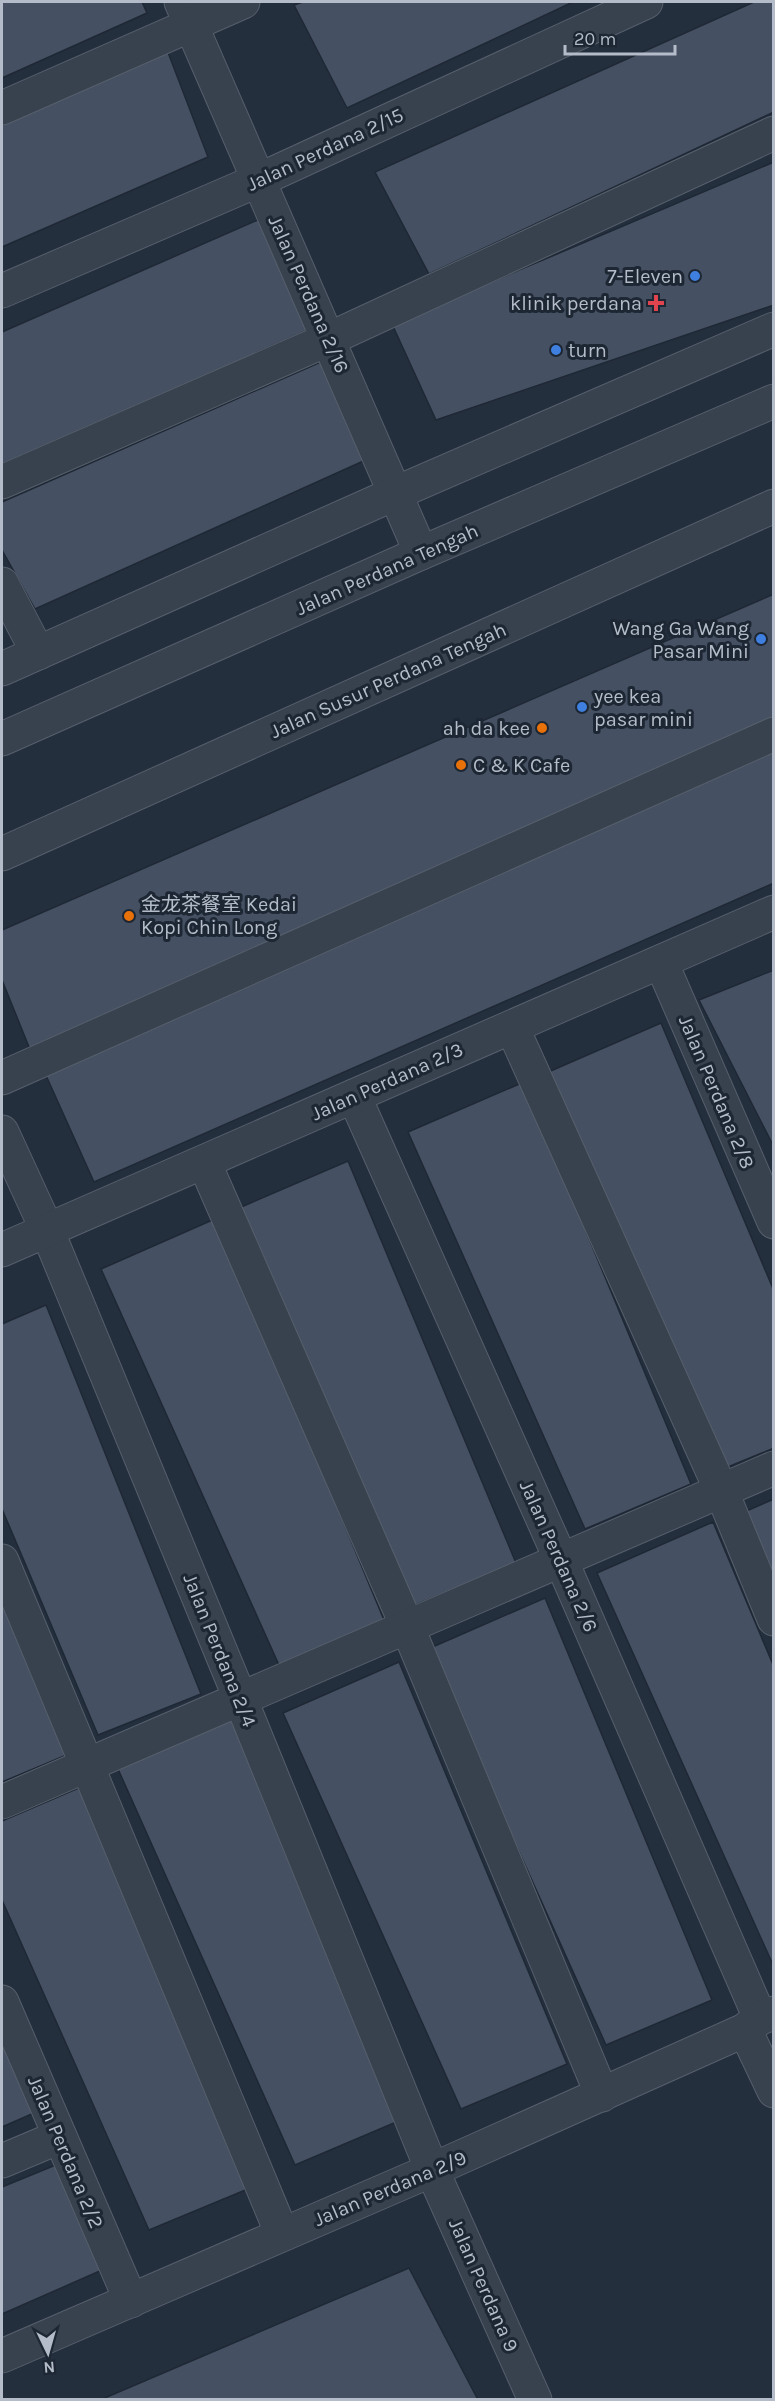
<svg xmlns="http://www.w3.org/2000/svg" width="775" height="2401" font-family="Karla,'Noto Sans SC',sans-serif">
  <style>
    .building { fill: #455162; stroke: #1f2835; stroke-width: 1.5 }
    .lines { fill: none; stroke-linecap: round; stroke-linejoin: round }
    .minor-casing { stroke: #565f6c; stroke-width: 35 }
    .minor { stroke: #38414e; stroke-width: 33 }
    .shop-dot { fill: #3f7fe0; stroke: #1d2633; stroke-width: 2 }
    .health-dot { fill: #e0444e; stroke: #1d2633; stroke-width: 2 }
    .food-dot { fill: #e8710a; stroke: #1d2633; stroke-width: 2 }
    .labels { text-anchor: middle; stroke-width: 6; stroke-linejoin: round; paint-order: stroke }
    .street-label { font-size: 20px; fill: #b4bcc9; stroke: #1d2633 }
    .poi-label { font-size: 20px; fill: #b4bcc9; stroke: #1d2633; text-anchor: end }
  </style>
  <rect width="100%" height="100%" fill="#242f3e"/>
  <g class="building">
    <path d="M2,2H142L147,13L2,78Z"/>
    <path d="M303,2H573L347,108L294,5Z"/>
    <path d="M754,2H774V112L429,274L375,172Z"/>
    <path d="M164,42L208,157L2,247V115Z"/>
    <path d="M774,162V305L436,420L392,324Z"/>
    <path d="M260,219L308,330L2,464V332Z"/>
    <path d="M330,358L370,458L35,609L2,550V502Z"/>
    <path d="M774,594V719L31,1052L2,980V930Z"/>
    <path d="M774,750V883L94,1182L44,1071Z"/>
    <path d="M774,970V1147L699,1000Z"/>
    <path d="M661,1023L774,1291V1448L723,1469L546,1073Z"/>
    <path d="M524,1082L691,1484L585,1529L408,1132Z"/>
    <path d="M348,1161L516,1563L410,1607L232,1211Z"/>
    <path d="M217,1218L384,1620L279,1665L101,1269Z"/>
    <path d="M46,1305L201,1694L98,1735L2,1509V1324Z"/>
    <path d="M774,1499V1601L735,1516Z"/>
    <path d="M713,1522L774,1667V1967L597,1573Z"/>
    <path d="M2,1593L69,1754L2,1782Z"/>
    <path d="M545,1598L712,2000L606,2045L428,1649Z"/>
    <path d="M399,1662L567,2064L461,2109L283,1713Z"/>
    <path d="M234,1718L401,2120L295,2165L118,1769Z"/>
    <path d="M88,1784L255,2186L149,2230L2,1900V1821Z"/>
    <path d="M2,2022L34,2113L2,2127Z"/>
    <path d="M63,2162L102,2270L2,2314V2187Z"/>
    <path d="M409,2268L478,2400H100Z"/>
  </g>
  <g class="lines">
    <g class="minor-casing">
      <g id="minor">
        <path d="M181,2L421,553"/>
        <path d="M2,108L243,2"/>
        <path d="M2,291L259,180L646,2"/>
        <path d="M2,482L329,339L774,133"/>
        <path d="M2,584L38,653"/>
        <path d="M2,669L396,493L774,329"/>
        <path d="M2,739L421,553L774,401"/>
        <path d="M2,854L774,506"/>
        <path d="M661,962L774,1222"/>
        <path d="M512,1027L721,1490L774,1619"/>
        <path d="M2,1078L774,734"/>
        <path d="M354,1096L561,1560L760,2018"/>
        <path d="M2,1132L47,1230L240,1698L432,2170L535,2400"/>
        <path d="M204,1162L407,1626L602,2095"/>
        <path d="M2,1250L774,912"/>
        <path d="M2,1561L282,2234"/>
        <path d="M2,1802L774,1468"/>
        <path d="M2,2002L131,2301"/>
        <path d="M745,2030L774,2091"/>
        <path d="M2,2161L59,2137"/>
        <path d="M2,2356L432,2170L745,2030L760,2018L774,2013"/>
      </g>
    </g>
    <use href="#minor" class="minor"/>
  </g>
  <g class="shop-dot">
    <circle cx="695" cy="276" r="6"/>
    <circle cx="556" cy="350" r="6"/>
    <circle cx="761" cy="639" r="6"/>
    <circle cx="582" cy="707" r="6"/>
  </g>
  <path class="health-dot" d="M653 294h6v6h6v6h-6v6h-6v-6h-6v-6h6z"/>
  <g class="food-dot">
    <circle cx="542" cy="728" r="6"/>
    <circle cx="461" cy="765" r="6"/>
    <circle cx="129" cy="916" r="6"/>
  </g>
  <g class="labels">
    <g class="street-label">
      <text transform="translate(325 149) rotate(-25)" y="7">Jalan Perdana 2/15</text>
      <text transform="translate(309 294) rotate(66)" y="7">Jalan Perdana 2/16</text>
      <text transform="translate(387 569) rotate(-24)" y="7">Jalan Perdana Tengah</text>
      <text transform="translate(388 680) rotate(-24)" y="7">Jalan Susur Perdana Tengah</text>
      <text transform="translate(387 1081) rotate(-24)" y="7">Jalan Perdana 2/3</text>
      <text transform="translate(717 1092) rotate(67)" y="7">Jalan Perdana 2/8</text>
      <text transform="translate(559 1556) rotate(66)" y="7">Jalan Perdana 2/6</text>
      <text transform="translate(220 1650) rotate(68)" y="7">Jalan Perdana 2/4</text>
      <text transform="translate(66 2152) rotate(67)" y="7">Jalan Perdana 2/2</text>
      <text transform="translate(390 2188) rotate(-23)" y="7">Jalan Perdana 2/9</text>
      <text transform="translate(484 2285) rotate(66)" y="7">Jalan Perdana 9</text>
    </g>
    <g class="poi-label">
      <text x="683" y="283">7-Eleven</text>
      <text x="642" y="310">klinik perdana</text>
      <text x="568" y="357" text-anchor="start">turn</text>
      <text x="749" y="635">Wang Ga Wang<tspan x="749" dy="23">Pasar Mini</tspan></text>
      <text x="594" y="703" text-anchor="start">yee kea<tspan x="594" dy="23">pasar mini</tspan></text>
      <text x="530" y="735">ah da kee</text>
      <text x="473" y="772" text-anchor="start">C &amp; K Cafe</text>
      <text x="141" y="911" text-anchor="start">金龙茶餐室 Kedai<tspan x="141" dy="23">Kopi Chin Long</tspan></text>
    </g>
  </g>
  <rect width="775" height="2401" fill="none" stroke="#b4bcc9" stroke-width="6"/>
  <g transform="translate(48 2353) rotate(175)" stroke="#1d2633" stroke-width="4.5" paint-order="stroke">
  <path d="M0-4.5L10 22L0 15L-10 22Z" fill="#b4bcc9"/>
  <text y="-9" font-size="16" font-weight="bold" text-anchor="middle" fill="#b4bcc9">N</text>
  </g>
  <path d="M565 45v9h110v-9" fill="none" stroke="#b4bcc9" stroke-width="3"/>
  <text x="574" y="45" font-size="18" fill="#b4bcc9" stroke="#1d2633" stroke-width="4.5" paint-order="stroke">20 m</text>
</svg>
